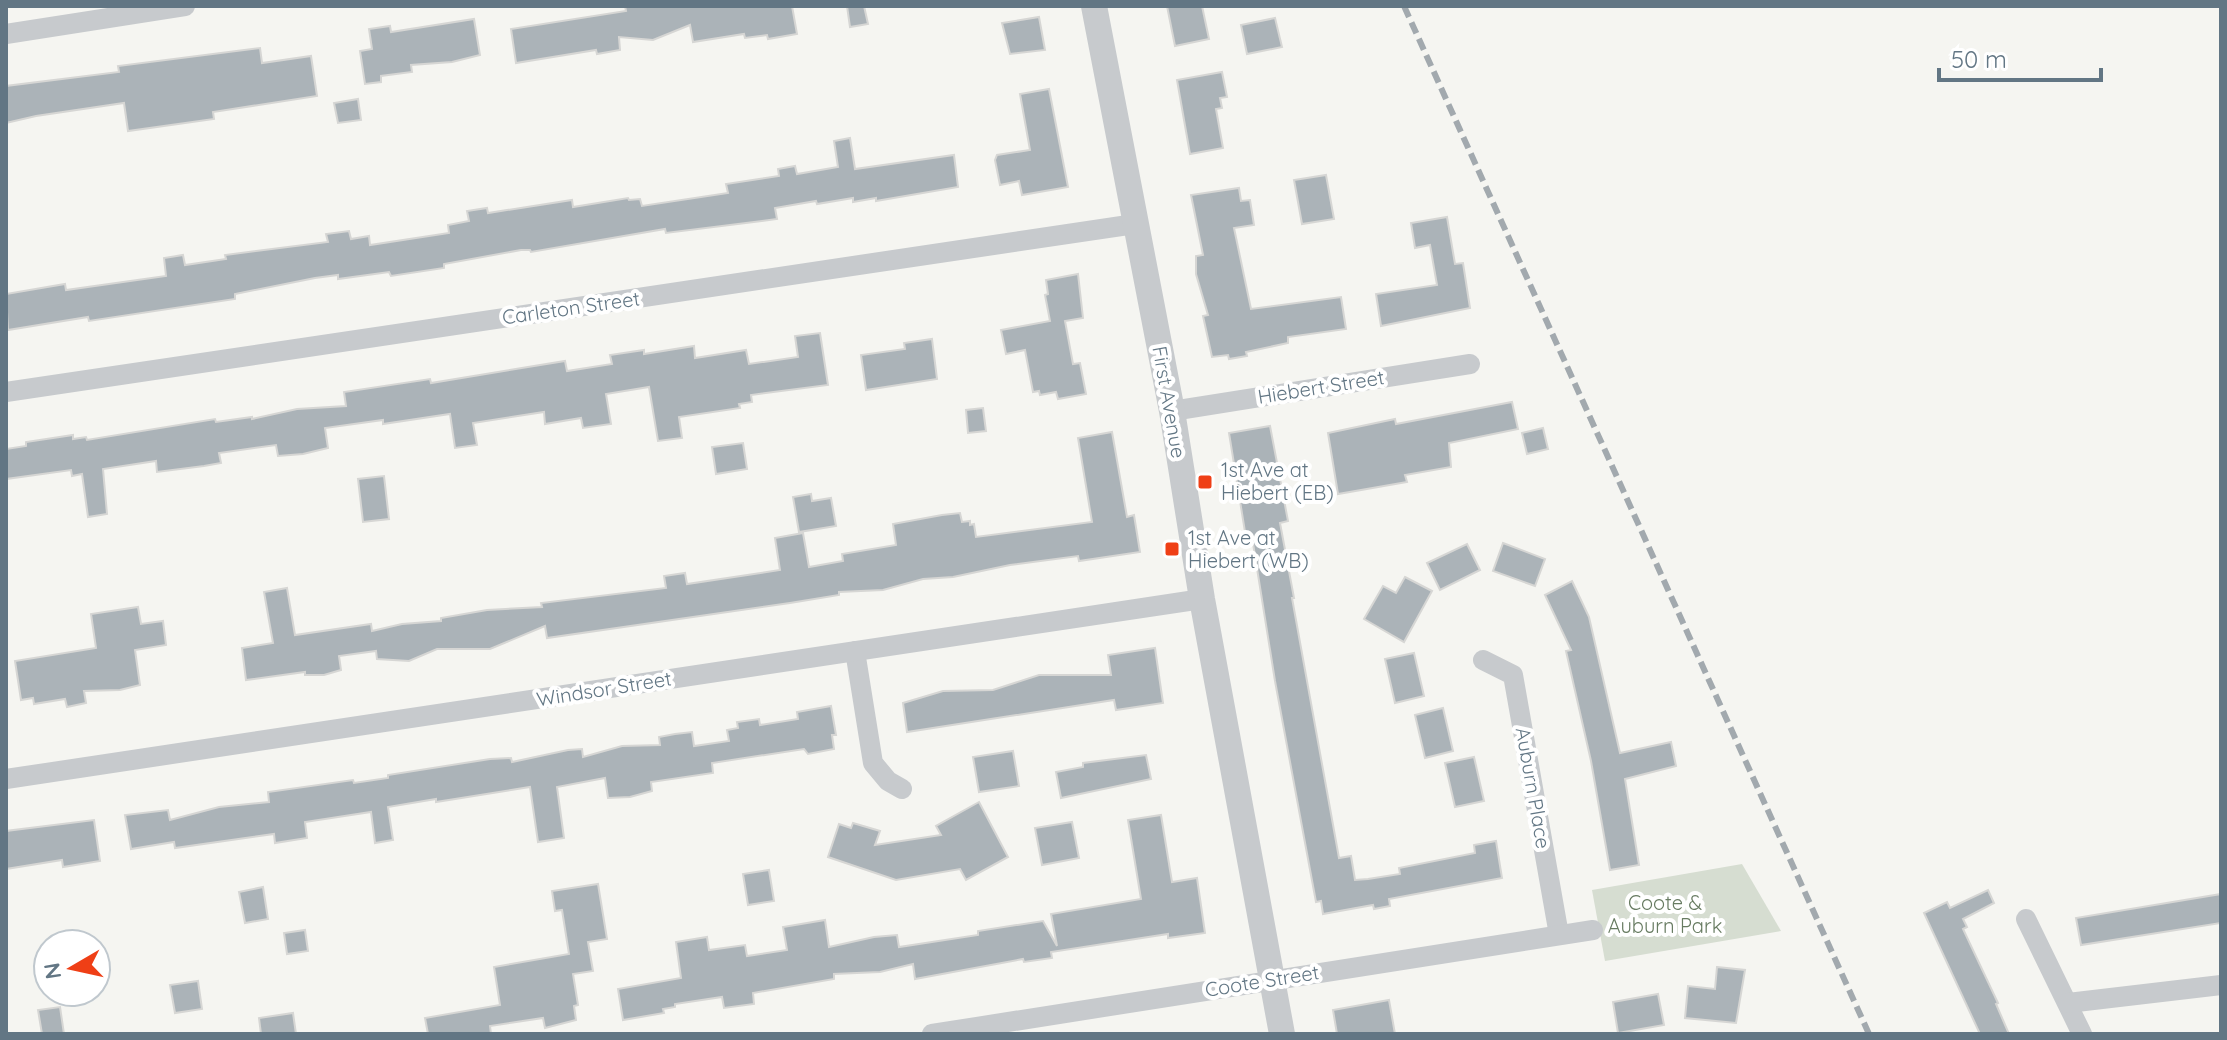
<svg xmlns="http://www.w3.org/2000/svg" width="2227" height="1040" font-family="Quicksand,sans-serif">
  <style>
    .green { fill: #d6ddd1 }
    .building { fill: #abb3b8; stroke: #d6d6d4; stroke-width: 2 }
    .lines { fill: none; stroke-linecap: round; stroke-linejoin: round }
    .minor { stroke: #c7cacd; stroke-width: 20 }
    .tertiary { stroke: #c7cacd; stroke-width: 26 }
    .rail { stroke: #a2a9ae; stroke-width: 6; stroke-dasharray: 12 6; stroke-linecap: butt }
    .poi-dot { fill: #ef3f16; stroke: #fff; stroke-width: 3 }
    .labels { text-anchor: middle; stroke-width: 8; stroke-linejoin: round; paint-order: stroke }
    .street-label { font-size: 20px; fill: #627684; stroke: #fff }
    .poi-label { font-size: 20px; fill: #627684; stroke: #fff; text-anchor: start }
    .park-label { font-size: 20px; fill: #677b61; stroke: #fff }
  </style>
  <rect width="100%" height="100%" fill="#f5f5f1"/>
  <path class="green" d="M1742,864L1781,931L1605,961L1592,890Z"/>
  <g class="building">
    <path d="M625,6H792L797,34L768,39L767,35L745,38L744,34L693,42L690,25L653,40L619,37L620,50L597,54L596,50L516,63L511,29L626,11Z"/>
    <path d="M847,6H864L868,24L850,27Z"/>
    <path d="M1167,6H1202L1209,39L1175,46Z"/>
    <path d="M1039,17L1045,50L1010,54L1002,23Z"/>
    <path d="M1275,18L1282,47L1247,54L1241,25Z"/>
    <path d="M474,19L480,55L452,62L411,65L412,72L381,76V82L365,84L360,51L372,49L369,29L390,26L391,32Z"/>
    <path d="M260,48L262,63L311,56L317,96L213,112L214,119L128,131L124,103L36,116L6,123V86L119,72L118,66Z"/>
    <path d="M1222,72L1227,97L1220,98L1222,108L1216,109L1223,148L1190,154L1177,80Z"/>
    <path d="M1049,89L1068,187L1022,195L1019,181L1000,185L995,160L997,155L1030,150L1020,94Z"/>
    <path d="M358,99L361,120L338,123L334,103Z"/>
    <path d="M850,138L855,169L954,155L958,187L876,201V198L853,202V198L817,204L816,201L775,208L777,219L666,233L665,229L531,252L530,250H521L444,264V268L391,276L389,272L338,279V275L315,278L235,294V299L89,321L88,317L8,330L6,294L65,284L66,290L166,276L164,258L183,255L185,265L226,259L225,255L328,242L326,234L349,231L351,239L369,236L370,245L449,233L448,225L469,221L467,211L487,208L488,213L572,200L573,207L628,198L629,200L640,199L642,206L728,193L726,184L779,176L778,169L795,166L797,174L838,167L834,141Z"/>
    <path d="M1326,175L1334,219L1302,224L1294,180Z"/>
    <path d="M1239,188L1241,201L1250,200L1254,225L1234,228L1251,309L1341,297L1346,329L1288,337V343L1246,352L1247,356L1229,359L1228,355L1212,357L1203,316L1208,315L1196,274V256L1203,255L1191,195Z"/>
    <path d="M1447,217L1455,264L1463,263L1470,308L1381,326L1376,294L1437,285L1430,245L1415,248L1411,223Z"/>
    <path d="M1078,274L1083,318L1065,321L1073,364L1080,363L1086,394L1058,399L1056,392L1040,395L1039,391L1033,392L1025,350L1006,354L1001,330L1050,321L1045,295L1048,294L1046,280Z"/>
    <path d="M820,333L828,385L751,395L752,402L739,404L740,408L679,417L682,438L658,441L649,387L606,394L611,424L583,428L581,418L545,424L544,412L473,423L477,445L455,448L450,414L383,424V420L325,428L328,448L303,454L278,456L276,445L219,453L221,463L204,466L157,472L156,461L103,469L107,514L88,517L82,474L72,476L71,470L6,479V449L26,446V442L73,435V439L86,437L87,440L215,419L216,422L252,417V419L297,409L346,406L344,392L430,379L431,383L565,361L567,371L612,364L610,355L644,350V354L694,346L695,358L746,350L749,364L798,357L795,336Z"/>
    <path d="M932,339L937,379L866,390L861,355L905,349L904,343Z"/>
    <path d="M1512,402L1518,429L1449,443L1451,467L1405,475L1407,482L1338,494L1328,433L1395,419L1396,424Z"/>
    <path d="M983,408L986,431L968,433L966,410Z"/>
    <path d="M1270,426L1288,521L1280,523L1294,598H1292L1339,858L1351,856L1355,880L1368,879L1400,874L1399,868L1475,853L1474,845L1496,841L1502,878L1389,899L1390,906L1374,909L1373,905L1323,914L1321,901L1316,902L1275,681L1252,537L1246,538L1229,433Z"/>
    <path d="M1543,428L1548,449L1527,454L1522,433Z"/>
    <path d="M1112,432L1127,517L1134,515L1140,552L1079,561L1078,556L1010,565L953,577L923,579L883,590L839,592V595L790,603L547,638L545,626L490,649H437L409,661L377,659L376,651L339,656L341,670L324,675H305V672L246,680L242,648L273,643L264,592L287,588L295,635L371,624L372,631L402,624L441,621V618L487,610L542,607L541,603L666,588L664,576L685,573L687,584L780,570L775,538L803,533L809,567L843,561L842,554L896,545L893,524L942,515L960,513L962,522L970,521V525L974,524L976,537L1092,522L1078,438Z"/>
    <path d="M743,443L747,469L716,474L712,447Z"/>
    <path d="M384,476L389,519L363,522L358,479Z"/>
    <path d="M811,494L812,501L831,498L836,526L799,532L793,497Z"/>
    <path d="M1503,543L1545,559L1535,586L1493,571Z"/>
    <path d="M1467,544L1480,570L1440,590L1427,563Z"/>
    <path d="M1405,577L1432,591L1404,642L1364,619L1383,586L1396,593Z"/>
    <path d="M1572,581L1589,617L1620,753L1671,742L1676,766L1625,779L1639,865L1610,870L1591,761L1566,651L1571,650L1545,595Z"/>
    <path d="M138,607L141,624L163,621L166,645L135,650L140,685L120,690L84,691L86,703L67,707L65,699L34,704L33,698L21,700L15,661L96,648L91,614Z"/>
    <path d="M1155,648L1163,703L1116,710L1114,700L907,732L903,703L943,691L993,690L1039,675H1111L1108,655Z"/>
    <path d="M1414,653L1424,696L1395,703L1385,659Z"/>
    <path d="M831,706L836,735H832L834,749L808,754L804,749L712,763L713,773L651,782L652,791L630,797L608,798L605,778L557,787L564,838L538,842L530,787L436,802V799L388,807L393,840L375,843L371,812L305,822L307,838L275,843L274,834L175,848L174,842L131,849L125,815L168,810L170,820L219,807L269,802L268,792L353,780L354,783L388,778V775L490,759L511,758L512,762L568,750L582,749L583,757L622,746L660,745L659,737L675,734L692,732L694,746L729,741L727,730L738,728L737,722L759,719L760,725L798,719L797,712Z"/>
    <path d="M1443,708L1453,751L1425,758L1415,715Z"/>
    <path d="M1013,751L1019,786L979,792L973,757Z"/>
    <path d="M1146,755L1151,779L1061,798L1056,772L1083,767V763Z"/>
    <path d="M1474,757L1484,801L1455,807L1445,763Z"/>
    <path d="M979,802L1008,857L966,880L960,869L896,880L828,857L839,824L851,828L853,823L880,831L875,845L941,835L936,826Z"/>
    <path d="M1161,815L1172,882L1197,878L1205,933L1168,938V934L1051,952L1052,958L1024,962L1023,959L915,979L913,964L880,972L834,974V979L753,993L754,1004L724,1008L722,997L675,1004V1007L663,1009L664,1013L623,1020L618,989L681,978L676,942L707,937L709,950L745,945L747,956L787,950L783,927L825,920L829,947L874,937L897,935L899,947L978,935V931L1043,921L1057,946L1051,914L1141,899L1128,820Z"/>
    <path d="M94,820L100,861L63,867L62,860L6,869V831Z"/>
    <path d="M1072,822L1079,858L1042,865L1035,828Z"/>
    <path d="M769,870L774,901L748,905L743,874Z"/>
    <path d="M598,884L607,939L588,942L593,971L573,974L578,1005L574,1006L576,1020L545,1028L543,1018L490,1026L491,1034H428L425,1018L500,1005L494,967L569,954L562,910L555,911L552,891Z"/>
    <path d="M263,887L268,919L245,923L239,892Z"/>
    <path d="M1988,890L1994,903L1963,919L1967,927L1963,929L1998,1003L1996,1004L2009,1034H1980L1924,913L1947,902L1950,908Z"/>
    <path d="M2221,894V923L2081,945L2076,918Z"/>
    <path d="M305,930L308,951L287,954L284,933Z"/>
    <path d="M1717,967L1745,970L1736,1023L1685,1018L1688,986L1715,989Z"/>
    <path d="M198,981L202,1009L175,1013L170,985Z"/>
    <path d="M1658,994L1664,1025L1618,1033L1613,1002Z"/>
    <path d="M1389,1000L1395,1034H1337L1333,1010Z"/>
    <path d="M60,1007L64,1034H42L38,1010Z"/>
    <path d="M293,1013L296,1034H261L259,1018Z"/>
  </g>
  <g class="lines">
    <g class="minor">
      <path d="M6,34L185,6"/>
      <path d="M6,392L1135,224"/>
      <path d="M1172,411L1470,364"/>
      <path d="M855,651L873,763L888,781L902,789"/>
      <path d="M1483,660L1513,675L1559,935"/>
      <path d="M6,779L1202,599"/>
      <path d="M2026,919L2082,1034"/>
      <path d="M2068,1003L2221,985"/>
      <path d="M932,1034L1593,930"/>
    </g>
    <path class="tertiary" d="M1094,6L1172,411L1202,599L1282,1034"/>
    <path class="rail" d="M1404,6L1869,1034"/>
  </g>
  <g class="poi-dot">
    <rect x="1197" y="474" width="16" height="16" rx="4"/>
    <rect x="1164" y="541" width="16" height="16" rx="4"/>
  </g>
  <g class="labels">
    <g class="street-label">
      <text transform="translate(571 308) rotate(-8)" y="7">Carleton Street</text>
      <text transform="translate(1321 387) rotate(-9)" y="7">Hiebert Street</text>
      <text transform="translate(1169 402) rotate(80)" y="7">First Avenue</text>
      <text transform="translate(604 689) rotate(-9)" y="7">Windsor Street</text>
      <text transform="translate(1533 788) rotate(80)" y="7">Auburn Place</text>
      <text transform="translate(1262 981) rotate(-9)" y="7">Coote Street</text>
    </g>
    <g class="poi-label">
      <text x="1221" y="477">1st Ave at<tspan x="1221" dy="23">Hiebert (EB)</tspan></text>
      <text x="1188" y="545">1st Ave at<tspan x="1188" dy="23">Hiebert (WB)</tspan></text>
    </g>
    <g class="park-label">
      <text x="1665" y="910">Coote &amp;<tspan x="1665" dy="23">Auburn Park</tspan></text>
    </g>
  </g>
  <rect width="2227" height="1040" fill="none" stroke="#627684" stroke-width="16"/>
  <g transform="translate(72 968) rotate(261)"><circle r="38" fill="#ffffff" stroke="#c0c8ce" stroke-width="2"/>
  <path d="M0-6L14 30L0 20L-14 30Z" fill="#ef3f16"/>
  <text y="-12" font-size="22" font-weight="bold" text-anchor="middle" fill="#627684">N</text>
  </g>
  <path d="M1939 68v12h162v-12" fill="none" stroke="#627684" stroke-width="4"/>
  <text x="1951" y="68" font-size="24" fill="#627684" stroke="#ffffff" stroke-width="6" paint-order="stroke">50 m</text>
</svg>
